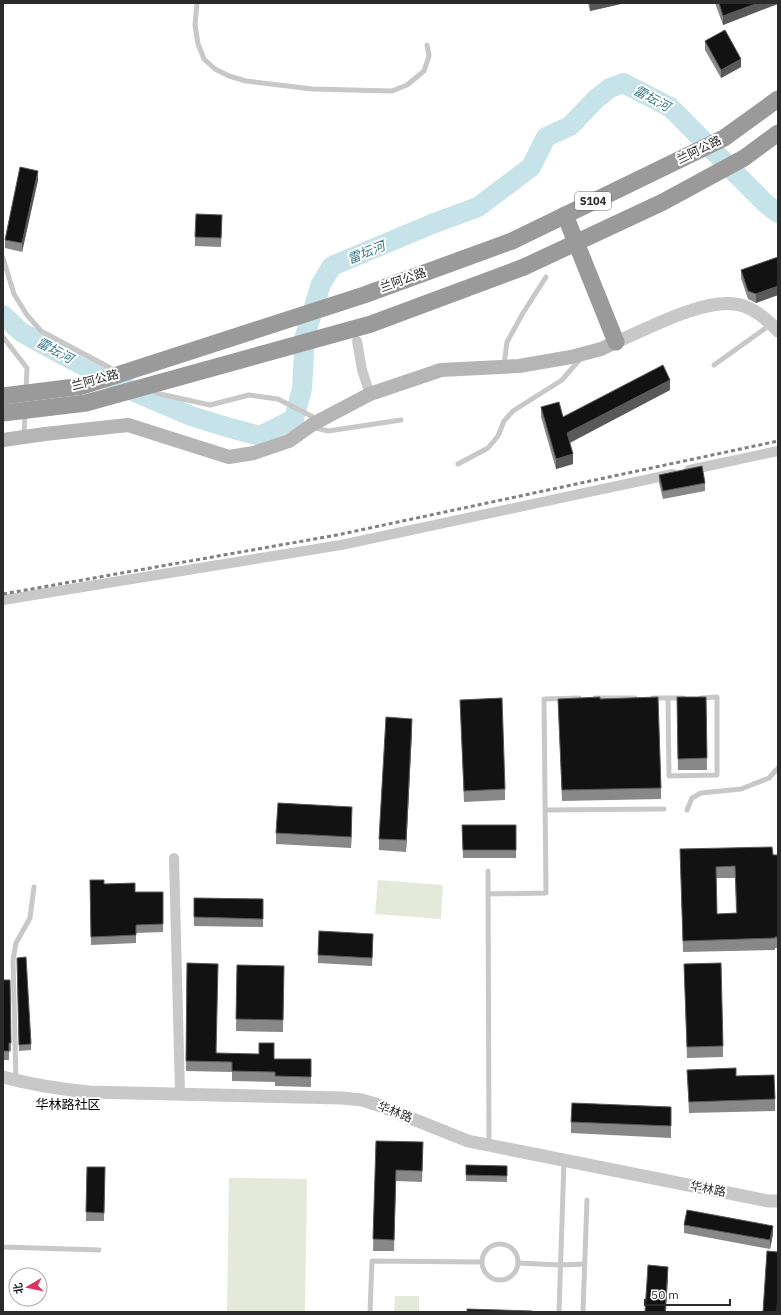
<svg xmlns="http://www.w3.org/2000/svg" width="781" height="1315" font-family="'IBM Plex Sans','Noto Sans SC',sans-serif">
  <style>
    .green { fill: #e5e9d9 }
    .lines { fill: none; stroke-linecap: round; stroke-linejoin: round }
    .river { stroke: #c5e3e9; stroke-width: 20 }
    .service { stroke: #c8c8c8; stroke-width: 5 }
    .minor { stroke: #c8c8c8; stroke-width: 10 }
    .tertiary { stroke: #c8c8c8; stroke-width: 13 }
    .secondary { stroke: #b5b5b5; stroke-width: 14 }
    .trunk { stroke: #9a9a9a; stroke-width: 17 }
    .rail { stroke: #808080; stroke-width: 3; stroke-dasharray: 4 3; stroke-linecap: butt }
    .trunk-bridge { stroke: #9a9a9a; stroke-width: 17 }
    .wall { fill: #888; fill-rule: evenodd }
    .shaded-wall { fill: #595959 }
    .building { fill: #121212; stroke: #595959; fill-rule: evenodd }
    .labels { text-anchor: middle; stroke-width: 4; stroke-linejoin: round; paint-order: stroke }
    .shield { fill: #fff; stroke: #6b6b6b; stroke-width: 1 }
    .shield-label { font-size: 11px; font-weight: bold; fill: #2b2b2b }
    .street-label { font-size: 12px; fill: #2b2b2b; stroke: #fff }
    .water-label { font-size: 13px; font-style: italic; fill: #3c7c8a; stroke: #fff }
    .neighbourhood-label { font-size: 13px; fill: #000; stroke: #fff }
  </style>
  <rect width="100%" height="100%" fill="#fff"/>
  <g class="green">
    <path d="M378,880L443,885L441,919L375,914Z"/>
    <path d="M229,1178L307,1179L305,1312H227Z"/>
    <path d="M395,1296H419V1312H394Z"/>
  </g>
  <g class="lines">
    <path class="river" d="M3,315L21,332L59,353L135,392L191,416L230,428L260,436L294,419L302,389L305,336L321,284L332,266L432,224L478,207L531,167L546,137L570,126L597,98L610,88L623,83L670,107L765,203L778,213"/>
    <g class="service">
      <path d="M197,3L195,25L198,44L204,59L215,69L229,76L246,81L312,89L392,91L407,85L424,71L429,56L427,45"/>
      <path d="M3,258L14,294L27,315L41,331L116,371"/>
      <path d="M3,337L27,368L26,390"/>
      <path d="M504,365L507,342L523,313L546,277"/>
      <path d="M714,365L770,325"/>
      <path d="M151,390L160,394L210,405L249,395L278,399L317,419"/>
      <path d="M312,427L328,431L401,420"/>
      <path d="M24,436L25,414"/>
      <path d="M458,464L488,448L498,436L504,421L513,411L562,380L581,358"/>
      <path d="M595,698H635"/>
      <path d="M653,698H683"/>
      <path d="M668,698L669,776L717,775V697L701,698"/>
      <path d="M545,810L664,809"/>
      <path d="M687,810L692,798L701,793L741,789L769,778L778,768"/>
      <path d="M488,871L489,1144"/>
      <path d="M488,894L546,893L544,699L579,698"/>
      <path d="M16,1080L13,960L16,943L30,918L34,887"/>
      <circle cx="500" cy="1262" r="18"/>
      <path d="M3,1247L99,1250"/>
      <path d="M518,1263L561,1265L585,1264"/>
      <path d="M370,1312L372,1261L481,1262"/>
      <path d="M559,1312L564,1161"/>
      <path d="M583,1312L587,1200"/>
    </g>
    <g class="minor">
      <path d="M357,341L362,370L370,394"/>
      <path d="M689,470L778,451"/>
      <path d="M3,600L341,545L673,474"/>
      <path d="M174,858L180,1094"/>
    </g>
    <g class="tertiary">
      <path d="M616,342C647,329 702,299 735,304C752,306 767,319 778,331"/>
      <path d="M3,1077C33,1085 58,1089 89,1092L342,1098L362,1100L378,1105L468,1141L768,1201H778"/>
    </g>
    <path class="secondary" d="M3,440L45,434L128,425L229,457L254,453L289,441L313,424L370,394L441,370L519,366L571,357L601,349L616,342"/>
    <g class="trunk">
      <path d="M565,215L616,342"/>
      <path d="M512,241L724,138L778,99"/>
      <path d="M524,267L663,202L744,158L778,133"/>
    </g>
    <path class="rail" d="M3,594L337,535L778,441"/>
    <g class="trunk-bridge">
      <path d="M3,396L83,386L364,295L512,241"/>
      <path d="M3,413L86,403L371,324L524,267"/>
    </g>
  </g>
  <g class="wall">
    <path d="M588,3H625L590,11Z"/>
    <path d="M715,3H778L723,25Z"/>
    <path d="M705,41L741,67L721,78L705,50Z"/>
    <path d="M38,180L22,252L5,248V240Z"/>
    <path d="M222,224L221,247L195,246V237Z"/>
    <path d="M778,257V295L756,303L748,299L741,278V270Z"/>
    <path d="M670,390L570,443L573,464L556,469L541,417V407L563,417Z"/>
    <path d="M659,475L705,483V491L663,499L659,483Z"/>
    <path d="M677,697H706L707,770H678Z"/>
    <path d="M558,699H600L661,788V799L562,801Z"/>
    <path d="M460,700L505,789V800L464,802Z"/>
    <path d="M412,730L406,852L379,850V839Z"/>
    <path d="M352,819L351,848L276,844V833Z"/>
    <path d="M462,825H516V858H463Z"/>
    <path d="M680,849L778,855V948H775V950L683,952ZM716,878H735L736,913L717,914Z"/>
    <path d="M90,880L135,892H163V932L136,933V943L91,945Z"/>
    <path d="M194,898L263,899V927L194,926Z"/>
    <path d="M373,942L372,966L318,963V955Z"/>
    <path d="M17,958L31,1044V1050L19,1051Z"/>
    <path d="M187,963L217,1053L274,1059H311V1087L275,1086V1082L232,1081V1072L186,1071Z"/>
    <path d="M684,964L723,1046V1057L687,1058Z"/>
    <path d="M237,965L284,966L283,1032L236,1031Z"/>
    <path d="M3,980H10L11,1051L9,1052V1060H3Z"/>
    <path d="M687,1070L736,1076L775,1099V1111L689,1113Z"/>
    <path d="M671,1118V1138L571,1133V1122Z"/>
    <path d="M376,1141L423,1154L422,1182L396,1181L394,1251H373Z"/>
    <path d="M466,1165L507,1166V1182L466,1181Z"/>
    <path d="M87,1167H105L104,1221H86Z"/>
    <path d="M684,1225L773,1234L770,1249L684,1233Z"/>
  </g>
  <g class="shaded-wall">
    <path d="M590,3H625L590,11Z"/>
    <path d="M758,3H778V4L723,25V16Z"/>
    <path d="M741,59V67L721,78V70Z"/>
    <path d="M38,171V180L22,252V243Z"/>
    <path d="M778,286V295L756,303V294Z"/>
    <path d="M670,380V390L567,444V433Z"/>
    <path d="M573,454V464L556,469V459Z"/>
    <path d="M412,719V730L406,852V840Z"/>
    <path d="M352,807V819L351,848V837Z"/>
    <path d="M773,1226V1234L770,1249V1240Z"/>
    <path d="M668,1267V1277L666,1312H665Z"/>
  </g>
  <g class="building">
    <path d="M719,3H758L723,16Z"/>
    <path d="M725,30L741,59L721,70L705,41Z"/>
    <path d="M20,167L38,171L22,243L5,240Z"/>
    <path d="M196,214L222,215L221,238L195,237Z"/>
    <path d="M778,257V286L756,294L748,291L741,270Z"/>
    <path d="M663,365L670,380L567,433L573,454L556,459L541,407L559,402L563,417Z"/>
    <path d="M702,466L705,483L663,491L659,475Z"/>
    <path d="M600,697V699L658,697L661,788L562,790L558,699Z"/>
    <path d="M677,697H706L707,758L678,759Z"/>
    <path d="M502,698L505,789L464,791L460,700Z"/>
    <path d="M386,717L412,719L406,840L379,839Z"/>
    <path d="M278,803L352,807L351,837L276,833Z"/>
    <path d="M462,825H516V850H463Z"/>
    <path d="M772,847L773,855H778V937H775V938L683,941L680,849ZM735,866L737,913L717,914L716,867Z"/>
    <path d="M90,880H104V884L135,883V892H163V924L136,925V935L91,937Z"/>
    <path d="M194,898L263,899V919L194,917Z"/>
    <path d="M319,931L373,934L372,958L318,955Z"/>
    <path d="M26,957L31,1044L19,1045L17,958Z"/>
    <path d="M187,963L218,964L216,1053L259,1054V1043H274V1059H311V1077L275,1076V1072L232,1071V1062L186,1061Z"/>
    <path d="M721,963L723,1046L687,1047L684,964Z"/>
    <path d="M237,965L284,966L283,1020L236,1019Z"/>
    <path d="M3,980H10L11,1043H9V1051H3Z"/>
    <path d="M736,1068V1076L774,1075L775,1099L689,1102L687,1070Z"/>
    <path d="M572,1103L671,1107V1126L571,1122Z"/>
    <path d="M376,1141L423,1142L422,1171L396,1170L394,1240L373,1239Z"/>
    <path d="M466,1165L507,1166V1176L466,1175Z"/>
    <path d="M87,1167H105L104,1213L86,1212Z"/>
    <path d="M687,1210L773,1226L770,1240L684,1225Z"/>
    <path d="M767,1251L778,1252V1291L777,1312H763Z"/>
    <path d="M648,1265L668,1267L665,1312H645Z"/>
    <path d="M467,1309L532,1311V1312H467Z"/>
  </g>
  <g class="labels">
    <rect class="shield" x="575" y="192" width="36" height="18" rx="3"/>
    <g class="shield-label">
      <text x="593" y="205">S104</text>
    </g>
    <g class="street-label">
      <text transform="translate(699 150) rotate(-26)" y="4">兰阿公路</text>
      <text transform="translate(403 280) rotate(-20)" y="4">兰阿公路</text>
      <text transform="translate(95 380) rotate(-15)" y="4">兰阿公路</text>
      <text transform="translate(395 1112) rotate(21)" y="4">华林路</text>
      <text transform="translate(708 1189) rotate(11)" y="4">华林路</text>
    </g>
    <g class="water-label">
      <text transform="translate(652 98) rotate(28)" y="5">雷坛河</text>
      <text transform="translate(366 252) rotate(-22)" y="5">雷坛河</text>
      <text transform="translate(55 350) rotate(28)" y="5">雷坛河</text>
    </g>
    <g class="neighbourhood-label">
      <text x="68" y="1109">华林路社区</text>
    </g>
  </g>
  <rect width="781" height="1315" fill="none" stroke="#2b2b2b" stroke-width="8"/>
  <g transform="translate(28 1287) rotate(261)"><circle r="19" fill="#ffffff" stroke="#aaaaaa"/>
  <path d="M0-3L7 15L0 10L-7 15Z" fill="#e03061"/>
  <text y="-6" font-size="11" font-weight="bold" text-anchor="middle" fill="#2b2b2b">北</text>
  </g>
  <path d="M645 1299v6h85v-6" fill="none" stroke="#2b2b2b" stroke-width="2"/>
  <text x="651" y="1299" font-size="12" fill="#2b2b2b" stroke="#ffffff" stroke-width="3" paint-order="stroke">50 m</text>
</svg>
